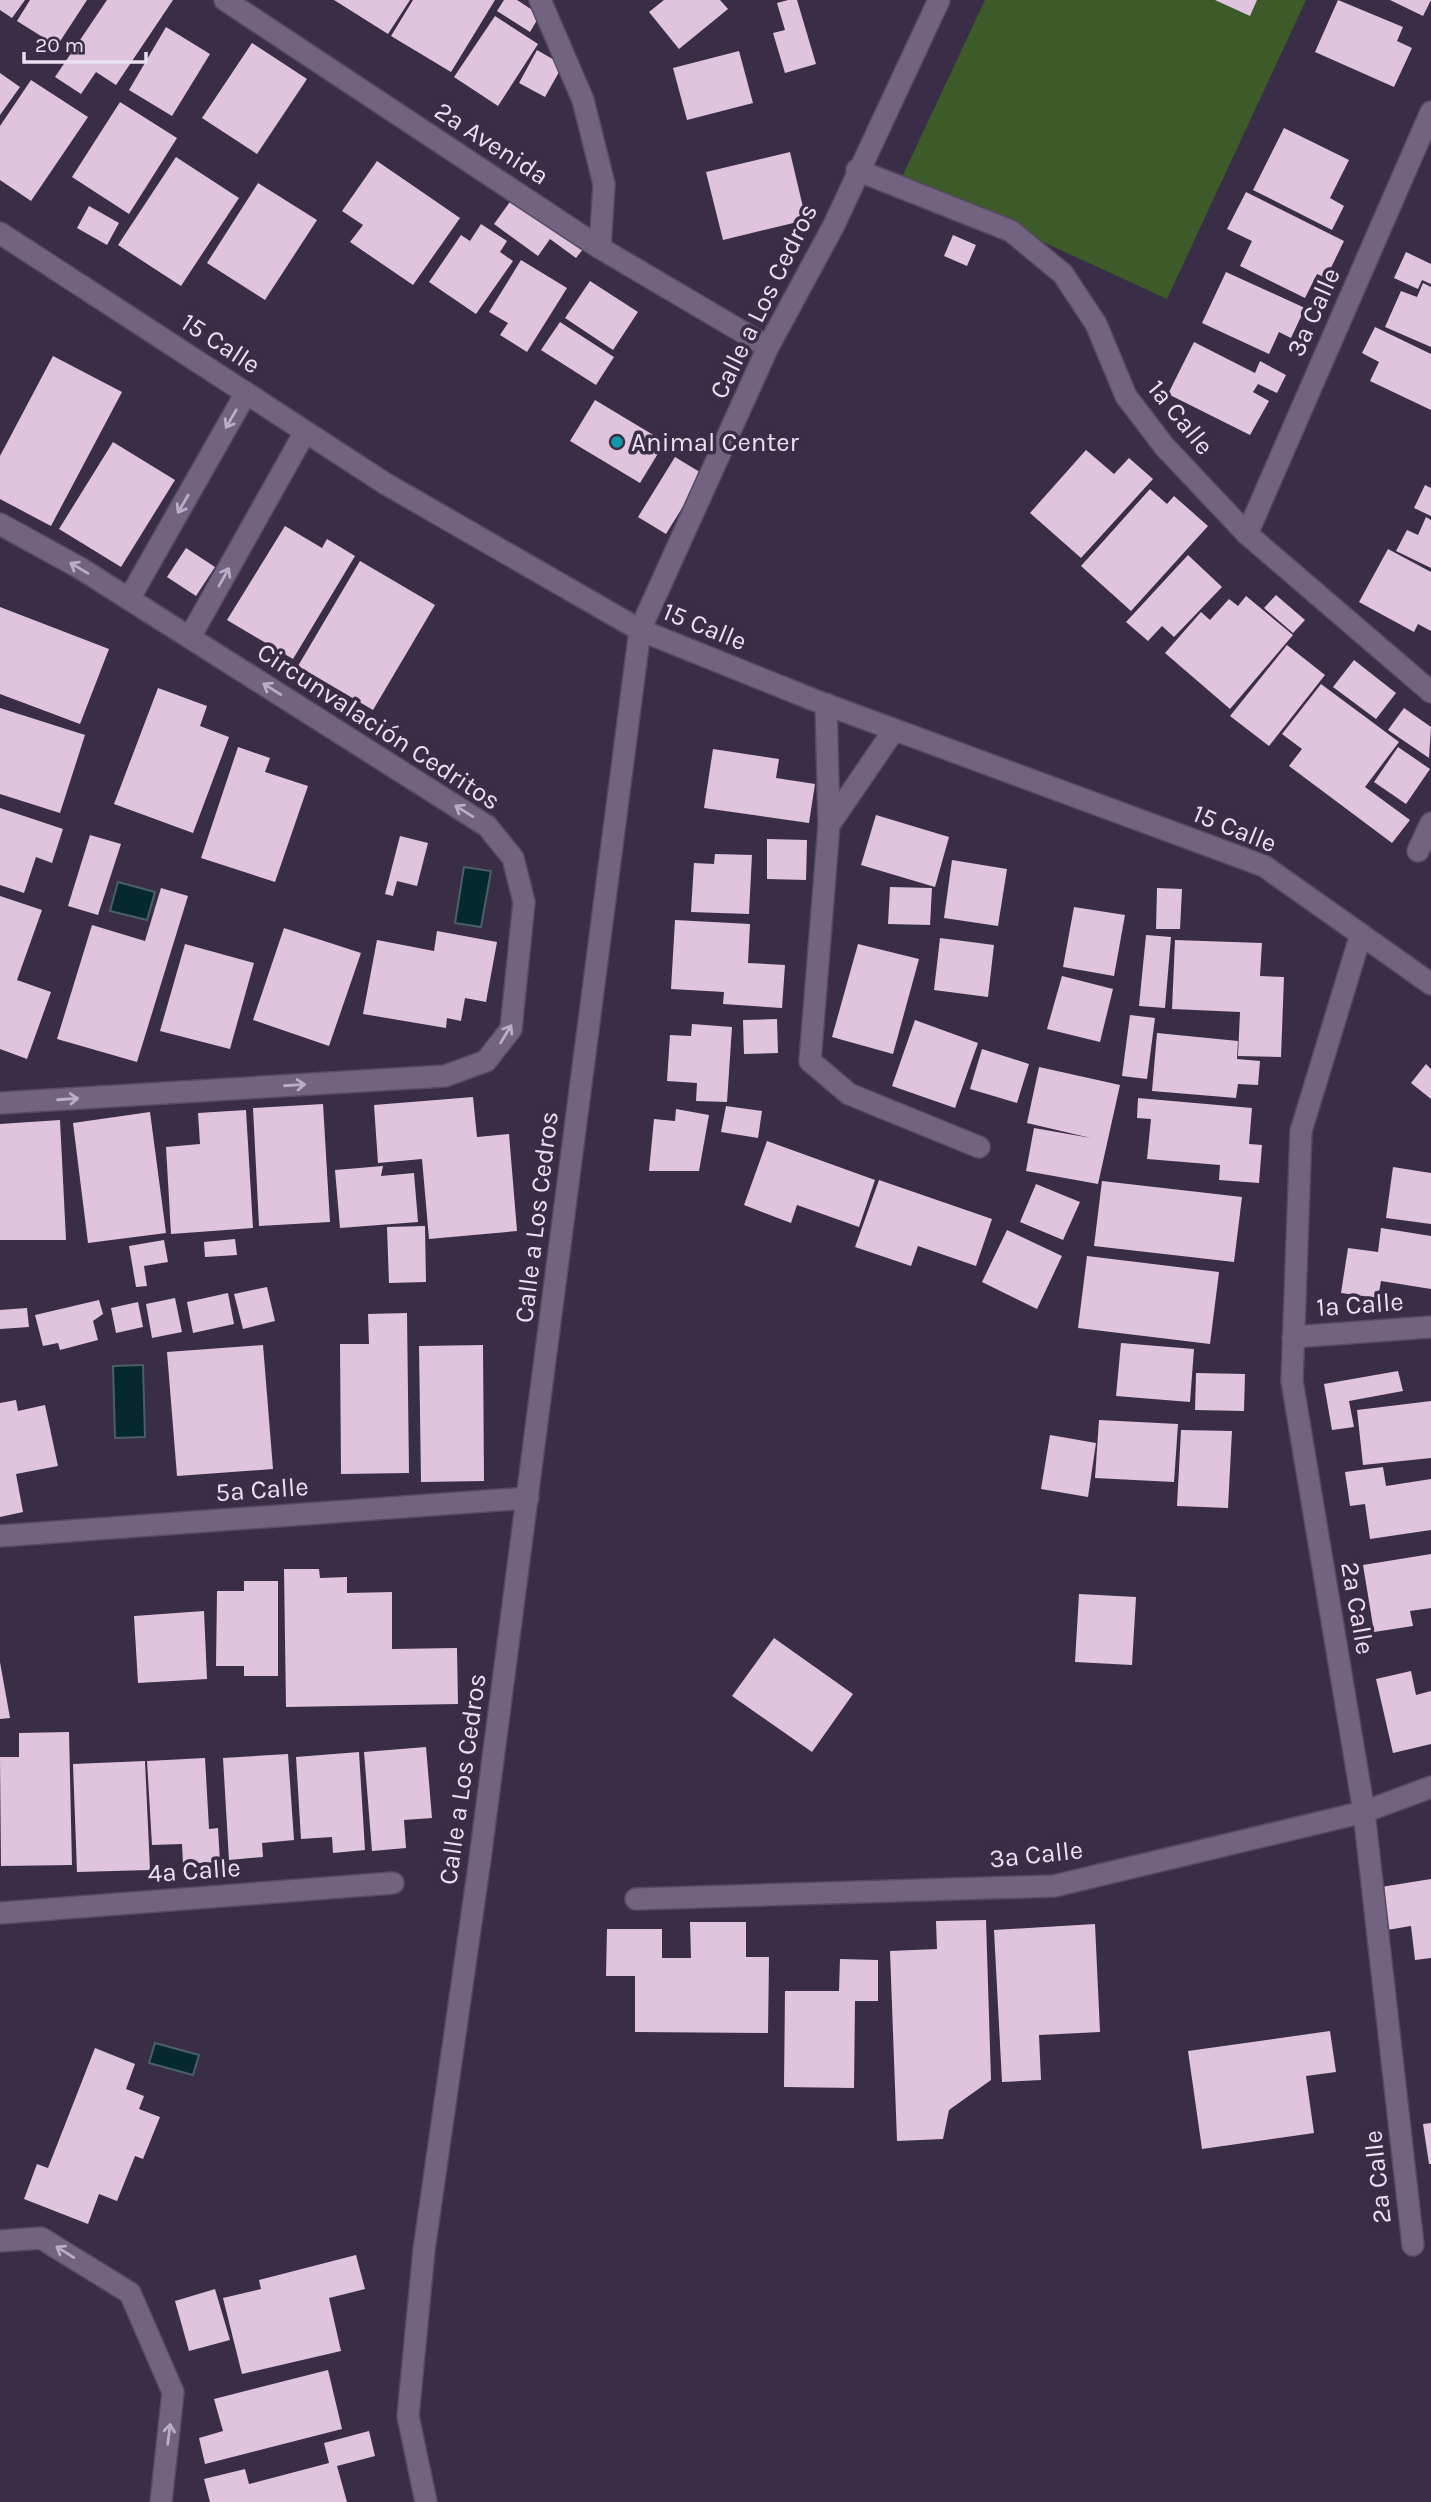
<svg xmlns="http://www.w3.org/2000/svg" width="1431" height="2502" font-family="Karla,sans-serif">
  <style>
    .green { fill: #3c5b28 }
    .water { fill: #06292f; stroke: #4a6069; stroke-width: 2 }
    .building { fill: #e0c4de }
    .lines { fill: none; stroke-linecap: round; stroke-linejoin: round }
    .minor-casing { stroke: #554a5f; stroke-width: 24 }
    .minor { stroke: #726380; stroke-width: 21 }
    .oneway { stroke: #b9afc4 }
    .culture-dot { fill: #0f9aa8; stroke: #3a2d47; stroke-width: 2.5 }
    .labels { text-anchor: middle; stroke-width: 7; stroke-linejoin: round; paint-order: stroke }
    .street-label { font-size: 26px; fill: #e9e1f1; stroke: #3a2d47 }
    .poi-label { font-size: 26px; fill: #e9e1f1; stroke: #3a2d47; text-anchor: start }
  </style>
  <rect width="100%" height="100%" fill="#3a2d47"/>
  <path class="green" d="M985,0H1306L1167,299L902,177Z"/>
  <g class="water">
    <path d="M464,867L491,871L481,927L455,923Z"/>
    <path d="M118,882L155,892L147,920L110,911Z"/>
    <path d="M143,1365L145,1437L115,1438L113,1366Z"/>
    <path d="M155,2043L199,2055L193,2075L149,2063Z"/>
  </g>
  <g class="building">
    <path d="M0,0H25L12,18L0,10Z"/>
    <path d="M30,0H87L57,46L17,21Z"/>
    <path d="M107,0H173L116,85L96,72L81,94L55,77Z"/>
    <path d="M334,0H410L388,34Z"/>
    <path d="M413,0H495L451,72L391,36Z"/>
    <path d="M504,0H517L540,15L530,32L497,11Z"/>
    <path d="M664,0H720L728,9L679,49L649,12Z"/>
    <path d="M788,0H797L816,64L785,73L773,33L785,30L777,3Z"/>
    <path d="M1215,0H1257L1250,16Z"/>
    <path d="M1338,0L1403,27L1397,41L1412,48L1394,87L1315,52Z"/>
    <path d="M1390,0H1431L1423,16Z"/>
    <path d="M495,16L538,44L498,106L454,77Z"/>
    <path d="M166,27L210,54L172,116L129,90Z"/>
    <path d="M252,43L307,79L257,154L202,118Z"/>
    <path d="M537,50L563,65L545,97L519,83Z"/>
    <path d="M739,51L753,103L687,120L673,68Z"/>
    <path d="M0,73L20,87L0,115Z"/>
    <path d="M31,80L88,117L31,201L0,180V126Z"/>
    <path d="M120,102L177,138L129,214L72,177Z"/>
    <path d="M1284,128L1349,160L1330,198L1344,206L1332,230L1253,190Z"/>
    <path d="M790,152L806,220L723,240L706,172Z"/>
    <path d="M176,157L239,198L181,286L118,245Z"/>
    <path d="M377,161L460,218L413,285L350,242L363,225L342,211Z"/>
    <path d="M258,183L317,220L265,300L207,263Z"/>
    <path d="M520,188L591,239L576,258L550,239L538,256L494,224Z"/>
    <path d="M1246,192L1344,241L1326,278L1317,274L1305,298L1240,266L1252,241L1227,229Z"/>
    <path d="M89,206L119,223L107,245L77,228Z"/>
    <path d="M481,224L507,241L500,252L513,261L476,314L429,282L461,235L470,241Z"/>
    <path d="M953,235L976,245L967,266L944,256Z"/>
    <path d="M1406,252L1431,264V284L1422,280L1418,289L1394,278Z"/>
    <path d="M521,260L567,288L527,352L500,335L508,323L489,312Z"/>
    <path d="M1226,272L1305,308L1291,338L1279,332L1269,354L1202,323Z"/>
    <path d="M590,281L638,312L613,350L565,318Z"/>
    <path d="M1423,283L1431,287V347L1385,327L1401,291L1417,297Z"/>
    <path d="M560,322L614,357L596,385L541,350Z"/>
    <path d="M1375,327L1431,354V410L1370,381L1379,362L1362,353Z"/>
    <path d="M1194,342L1255,373L1260,361L1286,375L1277,393L1258,384L1253,392L1269,401L1250,435L1168,394Z"/>
    <path d="M53,356L122,392L51,526L0,499V456Z"/>
    <path d="M595,400L665,442L640,483L570,441Z"/>
    <path d="M113,442L175,480L121,567L59,529Z"/>
    <path d="M1086,450L1114,474L1129,458L1153,479L1081,558L1030,513Z"/>
    <path d="M675,457L703,474L666,534L638,517Z"/>
    <path d="M1425,485L1431,488V516L1414,508Z"/>
    <path d="M1150,489L1167,504L1174,496L1208,526L1131,611L1081,566Z"/>
    <path d="M1426,517L1431,520V568L1396,551L1407,530L1418,535Z"/>
    <path d="M285,526L322,548L327,539L355,556L293,659L227,620Z"/>
    <path d="M186,548L215,567L196,596L167,577Z"/>
    <path d="M1388,549L1431,572V631L1418,624L1414,632L1359,602Z"/>
    <path d="M1188,555L1222,587L1174,637L1162,626L1148,641L1126,622Z"/>
    <path d="M360,561L435,605L373,710L298,666Z"/>
    <path d="M1276,595L1305,620L1293,633L1264,608Z"/>
    <path d="M1246,596L1293,635L1230,709L1165,653L1201,612L1210,620L1229,599L1238,606Z"/>
    <path d="M0,607L109,649L80,724L0,694Z"/>
    <path d="M1287,645L1325,675L1269,746L1230,716Z"/>
    <path d="M1354,660L1396,693L1376,719L1333,687Z"/>
    <path d="M1321,684L1399,742L1365,787L1410,820L1392,843L1289,766L1302,749L1282,734Z"/>
    <path d="M158,688L207,706L200,726L229,737L193,833L114,804Z"/>
    <path d="M0,708L85,735L60,813L0,794Z"/>
    <path d="M1404,708L1431,727L1429,758L1388,730Z"/>
    <path d="M238,747L270,758L265,772L308,786L275,882L201,858Z"/>
    <path d="M1398,747L1430,769L1406,804L1374,782Z"/>
    <path d="M713,749L779,759L776,778L815,784L809,823L704,808Z"/>
    <path d="M0,808L63,829L52,863L36,857L24,893L0,885Z"/>
    <path d="M876,815L949,837L935,887L861,865Z"/>
    <path d="M90,835L121,844L98,915L68,906Z"/>
    <path d="M400,836L428,843L417,886L397,881L393,896L385,894Z"/>
    <path d="M767,839L807,840L806,880L767,879Z"/>
    <path d="M715,854L752,855L749,914L691,912L694,863L714,864Z"/>
    <path d="M952,860L1007,869L998,926L944,918Z"/>
    <path d="M890,887L932,888L930,925L888,924Z"/>
    <path d="M161,888L188,896L137,1062L57,1039L92,925L145,941Z"/>
    <path d="M1157,888L1182,889L1180,929H1156Z"/>
    <path d="M0,896L42,910L17,980L51,992L27,1059L0,1049Z"/>
    <path d="M1074,907L1125,915L1114,976L1063,967Z"/>
    <path d="M675,920L750,924L748,963L785,965L782,1008L723,1004L724,992L671,989Z"/>
    <path d="M284,928L361,953L329,1046L253,1020Z"/>
    <path d="M437,931L497,942L486,1002L465,998L461,1021L447,1018L446,1028L363,1014L377,940L434,951Z"/>
    <path d="M1146,935L1171,937L1165,1008L1139,1006Z"/>
    <path d="M940,938L994,945L988,997L934,990Z"/>
    <path d="M1175,940L1262,943L1260,976L1284,977L1281,1057L1238,1056L1240,1012L1172,1009Z"/>
    <path d="M185,944L254,963L230,1049L160,1031Z"/>
    <path d="M858,944L919,959L893,1054L832,1037Z"/>
    <path d="M1062,976L1113,989L1100,1042L1047,1029Z"/>
    <path d="M1130,1015L1155,1018L1147,1079L1122,1076Z"/>
    <path d="M777,1019L778,1053L744,1054L743,1020Z"/>
    <path d="M915,1020L978,1043L955,1108L892,1086Z"/>
    <path d="M692,1024L732,1027L727,1102L696,1101L697,1083L667,1081L670,1035L691,1036Z"/>
    <path d="M1157,1033L1238,1041L1237,1059L1260,1061L1258,1085L1238,1084L1236,1098L1152,1091Z"/>
    <path d="M982,1049L1029,1064L1017,1103L970,1089Z"/>
    <path d="M1426,1064L1431,1069V1099L1411,1083Z"/>
    <path d="M1039,1067L1120,1085L1098,1184L1026,1171L1034,1128L1091,1138L1027,1123Z"/>
    <path d="M473,1097L477,1137L509,1134L517,1231L429,1239L422,1159L378,1163L374,1105Z"/>
    <path d="M1138,1098L1252,1108L1249,1144L1262,1145L1259,1183L1219,1180L1220,1165L1147,1159L1151,1119L1137,1118Z"/>
    <path d="M323,1104L330,1222L259,1226L253,1108Z"/>
    <path d="M726,1106L762,1111L758,1138L721,1132Z"/>
    <path d="M676,1109L709,1115L699,1171H649L654,1119L675,1121Z"/>
    <path d="M246,1110L253,1228L171,1234L166,1147L200,1144L198,1113Z"/>
    <path d="M150,1112L166,1233L88,1243L73,1123Z"/>
    <path d="M60,1120L66,1240H0V1124Z"/>
    <path d="M767,1141L875,1180L859,1227L797,1205L791,1223L744,1205Z"/>
    <path d="M383,1166L381,1176L414,1173L418,1222L340,1228L335,1170Z"/>
    <path d="M1393,1167L1431,1173V1224L1386,1218Z"/>
    <path d="M879,1180L992,1219L976,1266L918,1246L911,1266L855,1247Z"/>
    <path d="M1102,1181L1242,1197L1234,1262L1094,1246Z"/>
    <path d="M1036,1184L1080,1202L1063,1240L1020,1222Z"/>
    <path d="M425,1226L426,1282L389,1283L387,1227Z"/>
    <path d="M1381,1228L1431,1236V1289L1381,1281L1378,1298L1341,1293L1348,1248L1378,1252Z"/>
    <path d="M1007,1230L1062,1256L1037,1309L982,1282Z"/>
    <path d="M235,1239L237,1255L205,1257L204,1242Z"/>
    <path d="M164,1240L168,1262L144,1266L147,1286L136,1287L129,1246Z"/>
    <path d="M1087,1256L1219,1272L1210,1344L1078,1328Z"/>
    <path d="M267,1287L275,1321L243,1329L234,1294Z"/>
    <path d="M228,1293L234,1324L193,1333L187,1302Z"/>
    <path d="M175,1298L182,1332L152,1338L146,1304Z"/>
    <path d="M99,1300L103,1314L93,1321L98,1340L60,1350L58,1343L43,1346L35,1315Z"/>
    <path d="M138,1302L143,1327L116,1333L111,1308Z"/>
    <path d="M27,1308L29,1327L0,1329V1310Z"/>
    <path d="M407,1313L409,1473L341,1474L340,1344H369L368,1314Z"/>
    <path d="M1121,1343L1194,1349L1190,1402L1116,1396Z"/>
    <path d="M263,1345L273,1469L177,1476L167,1352Z"/>
    <path d="M483,1345L484,1481L421,1482L419,1346Z"/>
    <path d="M1398,1371L1403,1391L1349,1401L1354,1427L1332,1430L1324,1384Z"/>
    <path d="M1196,1373L1245,1374L1244,1411L1195,1410Z"/>
    <path d="M16,1400L18,1411L45,1405L58,1466L16,1474L23,1512L0,1517V1403Z"/>
    <path d="M1431,1401V1458L1363,1465L1357,1410Z"/>
    <path d="M1099,1420L1178,1424L1174,1482L1095,1478Z"/>
    <path d="M1181,1430L1232,1431L1228,1508L1177,1506Z"/>
    <path d="M1050,1435L1096,1443L1088,1497L1041,1489Z"/>
    <path d="M1383,1467L1386,1486L1431,1479V1530L1370,1539L1365,1504L1350,1506L1345,1472Z"/>
    <path d="M1431,1554V1608L1410,1611L1413,1626L1374,1632L1363,1565Z"/>
    <path d="M284,1569H319L320,1578L347,1577V1593L392,1592V1649L457,1648L458,1704L286,1707Z"/>
    <path d="M244,1581H278V1676H244V1666H216L217,1591H244Z"/>
    <path d="M1079,1594L1136,1597L1132,1665L1075,1662Z"/>
    <path d="M204,1611L207,1679L138,1683L134,1616Z"/>
    <path d="M774,1638L853,1694L812,1752L732,1696Z"/>
    <path d="M0,1662L10,1718L0,1719Z"/>
    <path d="M1411,1671L1416,1695L1431,1691V1744L1393,1753L1376,1679Z"/>
    <path d="M69,1732L72,1865L1,1866L0,1757H19V1733Z"/>
    <path d="M426,1747L432,1818L404,1820L406,1848L372,1851L364,1752Z"/>
    <path d="M359,1752L365,1850L333,1853L332,1837L301,1839L296,1757Z"/>
    <path d="M288,1754L294,1840L262,1843L263,1857L229,1860L223,1758Z"/>
    <path d="M205,1758L209,1829L218,1828L220,1862L183,1864L182,1844L152,1845L147,1761Z"/>
    <path d="M145,1761L150,1870L77,1872L73,1764Z"/>
    <path d="M1431,1879V1958L1415,1960L1411,1926L1387,1930L1381,1887Z"/>
    <path d="M986,1920L991,2080L949,2110L943,2139L897,2141L890,1951L937,1949L936,1921Z"/>
    <path d="M690,1922H746V1957H769L768,2033L635,2032V1976H606L607,1929H662V1958H691Z"/>
    <path d="M1095,1924L1100,2032L1039,2035L1041,2080L1002,2082L994,1930Z"/>
    <path d="M840,1959L878,1960V2001H855L854,2088L784,2087L785,1991H839Z"/>
    <path d="M1330,2031L1336,2072L1306,2076L1314,2133L1202,2149L1188,2051Z"/>
    <path d="M95,2048L135,2064L126,2089L144,2096L139,2109L160,2117L143,2159L135,2156L117,2201L99,2194L88,2224L24,2199L37,2164L48,2168Z"/>
    <path d="M1431,2123V2164H1429L1423,2124Z"/>
    <path d="M356,2255L365,2289L329,2298L341,2351L242,2374L223,2298L261,2289L259,2280Z"/>
    <path d="M215,2289L230,2340L189,2351L175,2301Z"/>
    <path d="M328,2370L342,2429L205,2464L199,2438L223,2431L214,2399Z"/>
    <path d="M369,2431L375,2456L337,2466L347,2502H210L204,2479L245,2469L249,2484L329,2463L324,2443Z"/>
  </g>
  <g class="lines">
    <g class="minor-casing">
      <g id="minor">
        <path d="M225,0L600,248L768,347"/>
        <path d="M540,0L583,100L604,184L600,248"/>
        <path d="M857,170L1011,231L1063,274L1096,324L1126,396L1164,446L1247,534L1431,692"/>
        <path d="M0,233L386,484L640,630L814,700L1264,866L1431,984"/>
        <path d="M0,524L80,568L487,826L513,858L524,902L511,1029L486,1061L445,1076L0,1103"/>
        <path d="M1247,534L1431,112"/>
        <path d="M129,599L246,393"/>
        <path d="M190,637L305,432"/>
        <path d="M826,704L829,825L810,1061L849,1094L979,1147"/>
        <path d="M829,825L894,730"/>
        <path d="M1418,851L1431,823"/>
        <path d="M1361,934L1301,1131L1292,1381L1364,1812L1413,2245"/>
        <path d="M1293,1337L1431,1327"/>
        <path d="M0,1536L528,1498"/>
        <path d="M636,1899L1054,1886L1364,1812L1431,1787"/>
        <path d="M0,1913L393,1883"/>
        <path d="M0,2241L41,2238L130,2293L173,2392L161,2502"/>
        <path d="M426,2502L408,2416L424,2250L480,1859L640,630L768,347L834,225L939,0"/>
      </g>
    </g>
    <use href="#minor" class="minor"/>
  </g>
  <defs><path id="oneway-shaft" d="M-6 0H5M1.5-3L5.5 0L1.5 3" fill="none" stroke-width="1.6" stroke-linecap="round" stroke-linejoin="round" transform="scale(1.75)"/></defs>
  <g class="oneway">
    <use href="#oneway-shaft" transform="translate(231 419) rotate(120)"/>
    <use href="#oneway-shaft" transform="translate(183 504) rotate(120)"/>
    <use href="#oneway-shaft" transform="translate(79 568) rotate(-149)"/>
    <use href="#oneway-shaft" transform="translate(224 577) rotate(-61)"/>
    <use href="#oneway-shaft" transform="translate(272 689) rotate(-148)"/>
    <use href="#oneway-shaft" transform="translate(464 811) rotate(-148)"/>
    <use href="#oneway-shaft" transform="translate(506 1034) rotate(-59)"/>
    <use href="#oneway-shaft" transform="translate(295 1085) rotate(-4)"/>
    <use href="#oneway-shaft" transform="translate(68 1099) rotate(-4)"/>
    <use href="#oneway-shaft" transform="translate(65 2252) rotate(-148)"/>
    <use href="#oneway-shaft" transform="translate(169 2434) rotate(-83)"/>
  </g>
  <circle class="culture-dot" cx="617" cy="442" r="7"/>
  <g class="labels">
    <g class="street-label">
      <text transform="translate(492 143) rotate(33)" y="9">2a Avenida</text>
      <text transform="translate(763 301) rotate(-64)" y="9">Calle a Los Cedros</text>
      <text transform="translate(1313 312) rotate(-66)" y="9">3a Calle</text>
      <text transform="translate(221 343) rotate(33)" y="9">15 Calle</text>
      <text transform="translate(1181 417) rotate(51)" y="9">1a Calle</text>
      <text transform="translate(705 626) rotate(22)" y="9">15 Calle</text>
      <text transform="translate(379 726) rotate(33)" y="9">Circunvalación Cedritos</text>
      <text transform="translate(1235 828) rotate(22)" y="9">15 Calle</text>
      <text transform="translate(536 1217) rotate(-83)" y="9">Calle a Los Cedros</text>
      <text transform="translate(1360 1304) rotate(-4)" y="9">1a Calle</text>
      <text transform="translate(262 1489) rotate(-4)" y="9">5a Calle</text>
      <text transform="translate(1358 1608) rotate(80)" y="9">2a Calle</text>
      <text transform="translate(462 1779) rotate(-82)" y="9">Calle a Los Cedros</text>
      <text transform="translate(1036 1854) rotate(-6)" y="9">3a Calle</text>
      <text transform="translate(194 1870) rotate(-4)" y="9">4a Calle</text>
      <text transform="translate(1377 2177) rotate(-96)" y="9">2a Calle</text>
    </g>
    <g class="poi-label">
      <text x="631" y="451">Animal Center</text>
    </g>
  </g>
  <path d="M24 52v10h122v-10" fill="none" stroke="#e9e1f1" stroke-width="3.5"/>
  <text x="35" y="52" font-size="21" fill="#e9e1f1" stroke="#3a2d47" stroke-width="5" paint-order="stroke">20 m</text>
</svg>
